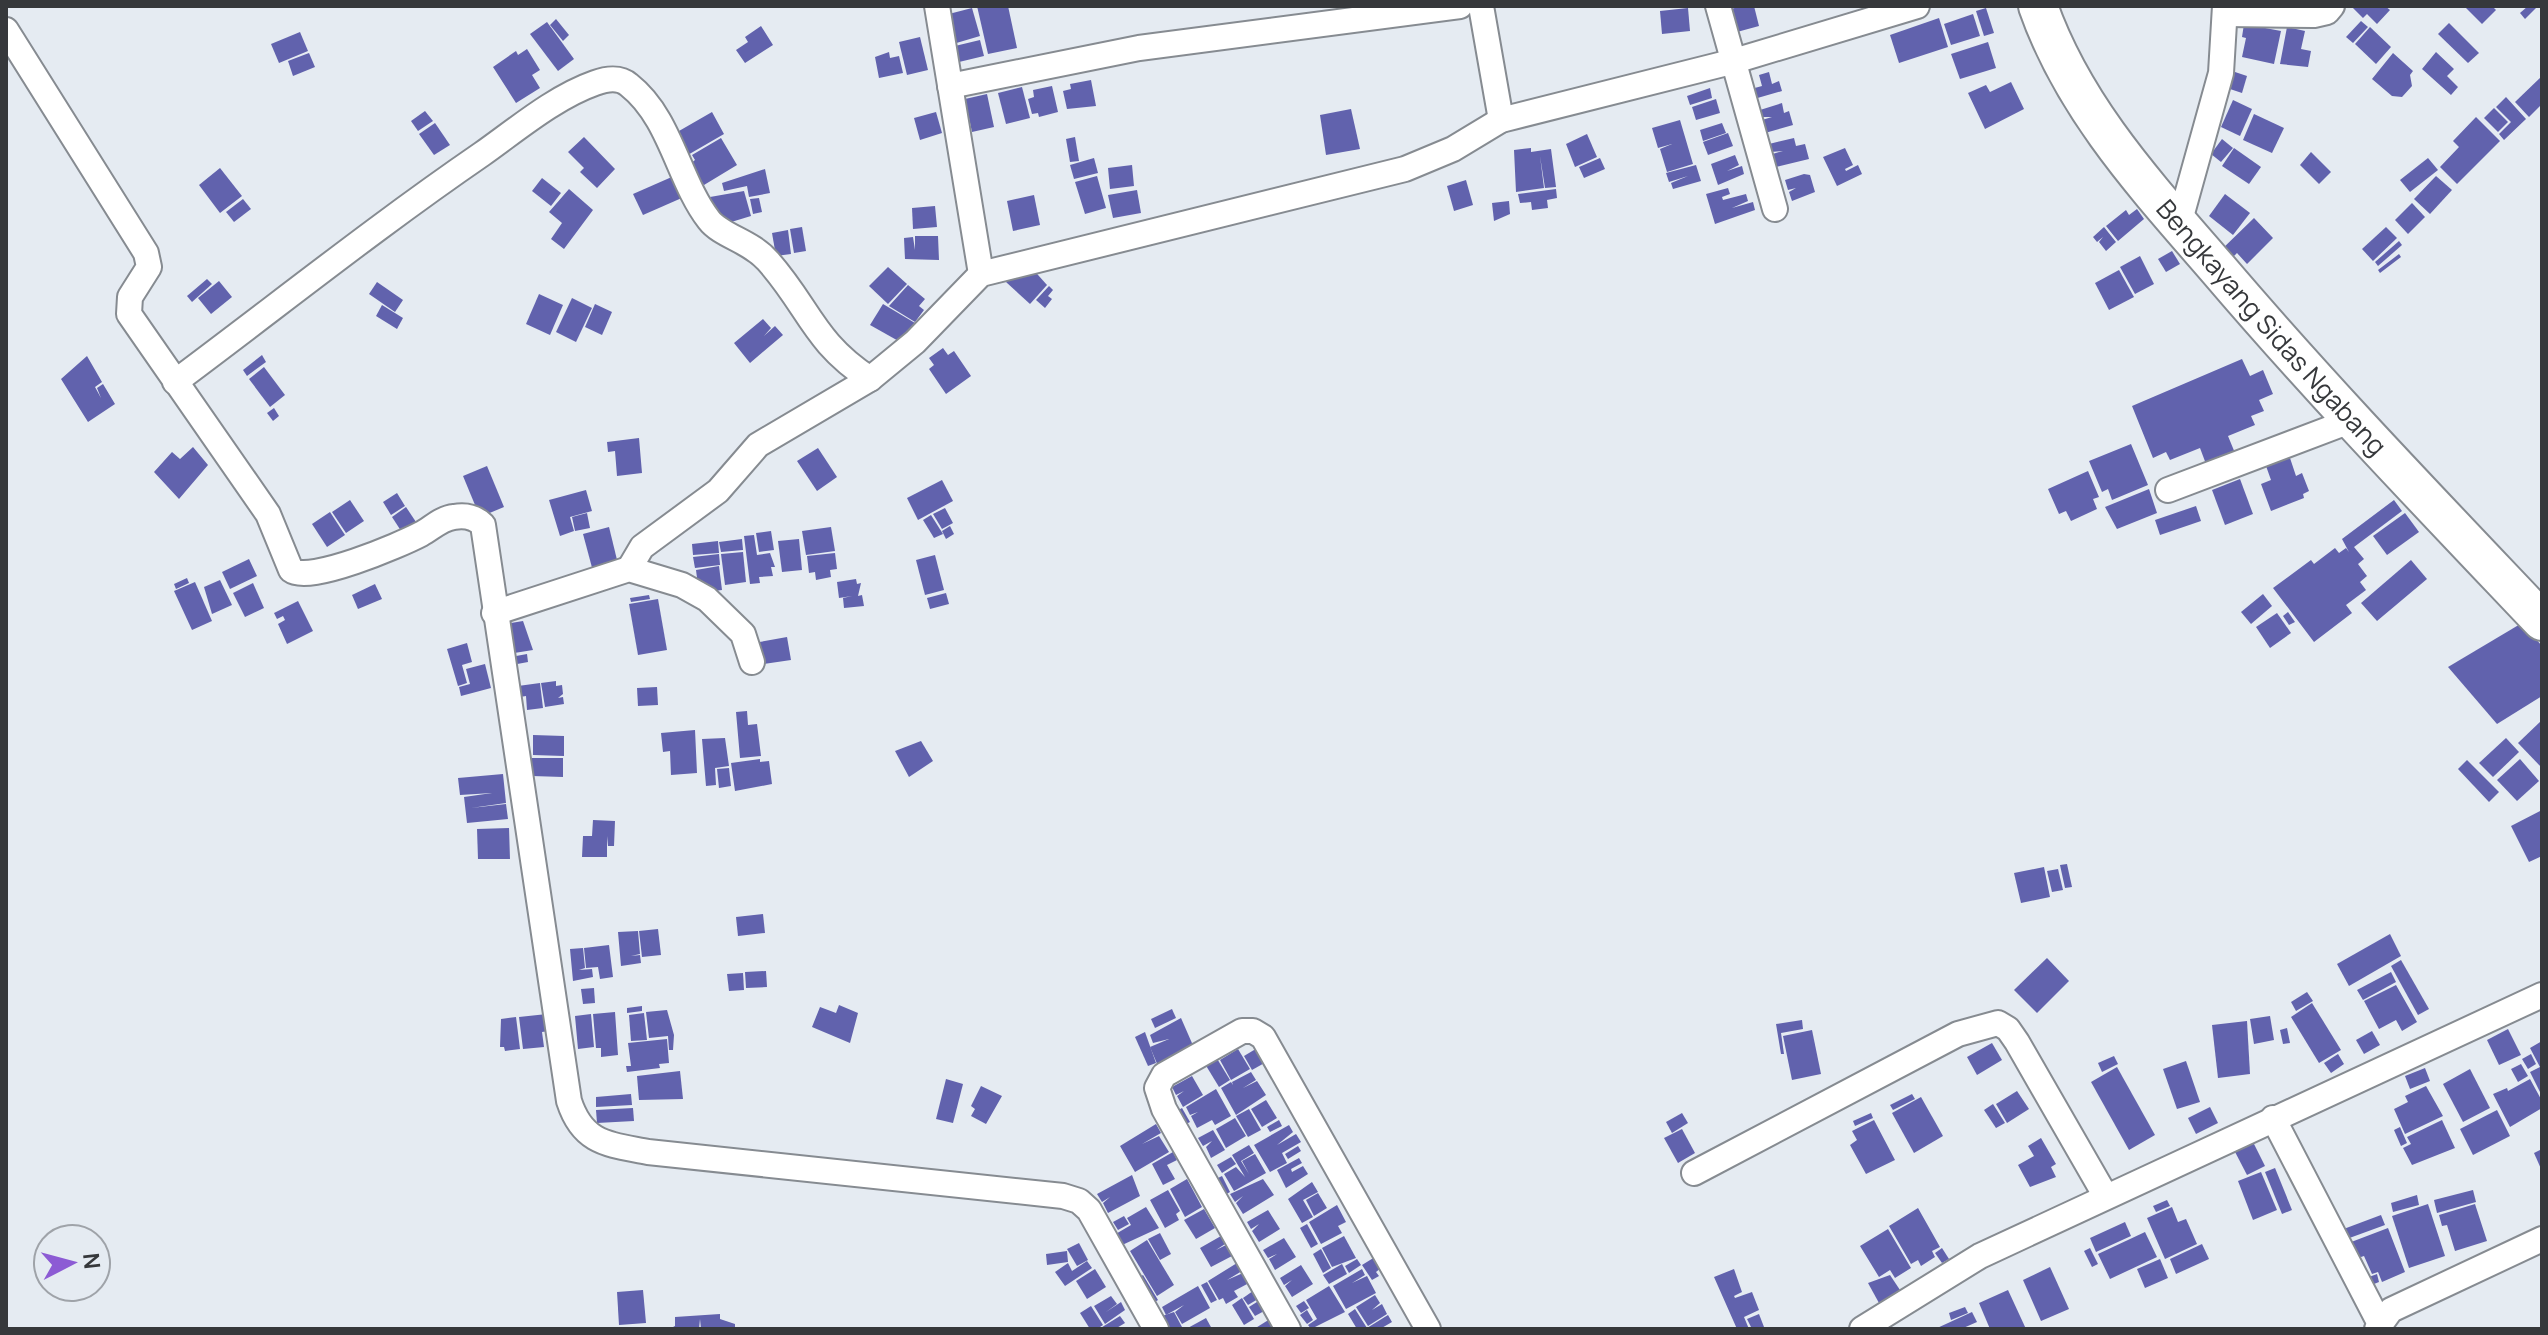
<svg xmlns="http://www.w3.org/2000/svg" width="2548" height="1335" font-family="Manrope,sans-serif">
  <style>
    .building { fill: #6162ad }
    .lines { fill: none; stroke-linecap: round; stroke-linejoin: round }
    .minor-casing { stroke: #868b91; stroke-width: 28 }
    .trunk-casing { stroke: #868b91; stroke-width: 42 }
    .minor { stroke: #fff; stroke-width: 24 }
    .trunk { stroke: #fff; stroke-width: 38 }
    .labels { text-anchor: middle; stroke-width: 8; stroke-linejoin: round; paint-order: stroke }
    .street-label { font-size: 26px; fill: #36383b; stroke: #e5ebf2 }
  </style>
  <rect width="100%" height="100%" fill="#e5ebf2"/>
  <g class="building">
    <path d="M977,6H1008L1017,48L988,54Z"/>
    <path d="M1742,6H1754L1759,26L1737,32L1731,9Z"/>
    <path d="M2351,6H2385L2390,10L2377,24L2367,14L2363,18Z"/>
    <path d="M2464,6H2492L2496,10L2482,24Z"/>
    <path d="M2528,6H2538L2525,19L2520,13Z"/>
    <path d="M972,8L980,36L953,44L945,15Z"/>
    <path d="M1688,8L1690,31L1662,34L1660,11Z"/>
    <path d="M1986,8L1994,33L1984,36L1976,11Z"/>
    <path d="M1973,14L1980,36L1951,45L1944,24Z"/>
    <path d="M1939,18L1948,47L1899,63L1890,35Z"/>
    <path d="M556,19L569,35L563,41L550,25Z"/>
    <path d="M2361,21L2368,27L2353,43L2346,37Z"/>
    <path d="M547,22L574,59L558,71L530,34Z"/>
    <path d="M2449,23L2479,53L2468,63L2438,34Z"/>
    <path d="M2244,24L2281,31L2274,64L2242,57L2246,38L2242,37Z"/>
    <path d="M761,26L773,45L745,63L736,50L748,42L745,37Z"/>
    <path d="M2287,27L2305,31L2301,49L2311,51L2308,67L2280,64Z"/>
    <path d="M2370,27L2391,47L2376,64L2355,44Z"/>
    <path d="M300,32L308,51L279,63L271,44Z"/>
    <path d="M920,37L928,70L907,75L899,42Z"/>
    <path d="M980,40L984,56L959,62L955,46Z"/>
    <path d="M1988,42L1996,68L1960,79L1951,54Z"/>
    <path d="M527,49L540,70L532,75L540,88L516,103L493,67L516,51L518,55Z"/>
    <path d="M889,52L890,58L899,56L903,73L879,78L875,57Z"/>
    <path d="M2436,52L2454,69L2447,76L2458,87L2451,95L2422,69Z"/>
    <path d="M309,53L315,67L293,76L288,61Z"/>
    <path d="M2393,53L2413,71L2410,75L2412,86L2402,97L2392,96L2372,79Z"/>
    <path d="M2229,70L2247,76L2242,93L2224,87Z"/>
    <path d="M1769,72L1772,84L1779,81L1782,91L1754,99L1751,89L1762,86L1759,75Z"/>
    <path d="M2542,76V104L2529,117L2515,102Z"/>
    <path d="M1091,80L1096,106L1067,109L1063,91L1071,89L1070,84Z"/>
    <path d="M2011,82L2024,109L1985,129L1968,93L1986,85L1990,92Z"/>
    <path d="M1052,86L1058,112L1039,117L1038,113L1032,114L1028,99L1034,97L1033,90Z"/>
    <path d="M1022,87L1030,118L1006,124L998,93Z"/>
    <path d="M1710,88L1712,98L1690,105L1687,96Z"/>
    <path d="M987,94L994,127L972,132L965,99Z"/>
    <path d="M2506,97L2526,119L2504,140L2499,134L2511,122L2496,107Z"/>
    <path d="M1716,99L1720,113L1696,120L1692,107Z"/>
    <path d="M2233,100L2252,109L2240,136L2221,127Z"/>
    <path d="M1782,103L1784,113L1789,111L1793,125L1765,133L1762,120L1772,117H1762L1760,110Z"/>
    <path d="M2494,108L2508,122L2498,132L2484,118Z"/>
    <path d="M1351,109L1360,149L1326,155L1320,115Z"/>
    <path d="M425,111L433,121L418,131L411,121Z"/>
    <path d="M712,112L724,134L686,156L676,140L682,137L679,131Z"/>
    <path d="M936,112L942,133L920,140L914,118Z"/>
    <path d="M2254,114L2284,128L2272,153L2243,140Z"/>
    <path d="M2476,117L2500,141L2457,184L2440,167L2459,147L2453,141Z"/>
    <path d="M1680,120L1693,164L1667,172L1660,149L1672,144L1658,148L1652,128Z"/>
    <path d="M435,123L450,145L434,155L419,134Z"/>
    <path d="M1722,123L1726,133L1703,141L1700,130Z"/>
    <path d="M1728,133L1733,146L1708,155L1703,142Z"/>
    <path d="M1587,134L1597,157L1575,167L1566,144Z"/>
    <path d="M584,137L615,169L597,188L580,172L584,168L568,152Z"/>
    <path d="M1075,137L1079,161L1070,162L1066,139Z"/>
    <path d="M721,138L737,165L704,185L690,164L695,160L692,155Z"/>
    <path d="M1794,138L1796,146L1805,144L1809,159L1772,168L1769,155L1783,151L1771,152L1769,144Z"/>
    <path d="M2222,139L2233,148L2221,162L2211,154Z"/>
    <path d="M1531,148V152L1551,149L1556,187L1545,188L1540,156L1544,188L1516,192L1514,150Z"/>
    <path d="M1845,148L1853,165L1845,169L1846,171L1858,165L1862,174L1837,186L1823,157Z"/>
    <path d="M2234,148L2261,167L2249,184L2222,166Z"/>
    <path d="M2311,152L2331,172L2319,184L2300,165Z"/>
    <path d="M1735,155L1739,165L1727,171L1742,166L1744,174L1718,185L1711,164Z"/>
    <path d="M1094,158L1098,173L1074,179L1070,165Z"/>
    <path d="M1600,158L1605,169L1584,178L1579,167Z"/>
    <path d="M2428,158L2438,170L2410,192L2400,180Z"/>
    <path d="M1132,165L1134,186L1110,189L1108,168Z"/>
    <path d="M1696,165L1701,181L1673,189L1671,183L1688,176L1669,182L1666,173Z"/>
    <path d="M220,168L242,196L220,213L199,185Z"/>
    <path d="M765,169L770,193L749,197L747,186L724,191L722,183Z"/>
    <path d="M1804,174L1810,175L1815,192L1792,201L1789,192L1796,188L1788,190L1785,180Z"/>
    <path d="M674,176L684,197L643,215L633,194Z"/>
    <path d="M1097,176L1106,208L1085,214L1075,182Z"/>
    <path d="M2436,176L2452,190L2430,214L2414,199Z"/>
    <path d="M542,178L561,193L551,206L532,191Z"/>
    <path d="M1466,180L1473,205L1454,211L1447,186Z"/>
    <path d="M1728,188L1730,194L1722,197L1723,200L1746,194L1748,201L1732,208L1753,202L1755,210L1715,224L1706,194Z"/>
    <path d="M569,189L593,210L564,249L551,239L562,223L549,212Z"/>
    <path d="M1556,189L1557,198L1547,200L1548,208L1532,210L1531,202L1520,203L1518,194Z"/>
    <path d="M1137,190L1141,213L1113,218L1108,195Z"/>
    <path d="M744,191L751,216L718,226L710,197Z"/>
    <path d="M2225,194L2250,213L2233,235L2209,216Z"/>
    <path d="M1034,195L1040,225L1013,231L1007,201Z"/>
    <path d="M759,198L762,212L753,214L750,199Z"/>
    <path d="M243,199L251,209L234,222L226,212Z"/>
    <path d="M1509,201L1510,214L1494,221L1492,203Z"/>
    <path d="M2412,203L2425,217L2408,234L2395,220Z"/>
    <path d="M935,206L937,227L913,229L912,208Z"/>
    <path d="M2137,209L2144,219L2118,241L2106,226L2126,210L2129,215Z"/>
    <path d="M2254,218L2273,238L2247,264L2237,253L2228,262L2218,253Z"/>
    <path d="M802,227L806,251L794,253L790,229Z"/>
    <path d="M2104,227L2116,242L2106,251L2099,242L2103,237L2097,242L2093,237Z"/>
    <path d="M2386,227L2397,238L2373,261L2362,249Z"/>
    <path d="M788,230L791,254L776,256L772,233Z"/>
    <path d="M915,236H938L939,260L905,259L904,238L913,237L915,250Z"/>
    <path d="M2399,241L2402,245L2378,266L2375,262Z"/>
    <path d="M2172,251L2180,264L2166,272L2158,259Z"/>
    <path d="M2399,254L2401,257L2380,273L2378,270Z"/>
    <path d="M2140,256L2154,284L2135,294L2120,267Z"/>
    <path d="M1030,266L1047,285L1030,304L1006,282L1016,271Z"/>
    <path d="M888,267L907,284L888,304L869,286Z"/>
    <path d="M2119,270L2134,297L2109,310L2095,283Z"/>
    <path d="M207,279L212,284L192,302L187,296Z"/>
    <path d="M219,281L232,297L211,314L198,298Z"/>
    <path d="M377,282L403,300L395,312L369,294Z"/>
    <path d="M908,285L925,299L919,306L924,310L915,322L889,306Z"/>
    <path d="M1049,286L1053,290L1048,296L1052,299L1045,308L1036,300Z"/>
    <path d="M539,294L563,305L550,335L526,324Z"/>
    <path d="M572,298L592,308L576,342L556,332Z"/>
    <path d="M595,304L612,312L602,335L585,327Z"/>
    <path d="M883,304L915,323L902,343L870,325Z"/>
    <path d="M382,305L403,318L397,329L376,316Z"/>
    <path d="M763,319L771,328L764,336L775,326L783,335L750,363L734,343Z"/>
    <path d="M943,348L948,355L954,351L971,376L946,394L929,369L934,365L929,358Z"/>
    <path d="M262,355L266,362L247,376L243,370Z"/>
    <path d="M87,356L102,382L95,387L101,398L97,388L103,384L115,404L88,422L61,379Z"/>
    <path d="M2242,359L2250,376L2263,370L2273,394L2259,400L2264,411L2251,416L2255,425L2228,436L2235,453L2206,464L2200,448L2170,460L2166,452L2153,458L2132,406Z"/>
    <path d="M264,367L285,395L270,407L249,379Z"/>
    <path d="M274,408L279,416L273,421L267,413Z"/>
    <path d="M639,438L642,473L617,476L615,451L608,452L607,442Z"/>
    <path d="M2131,444L2148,485L2112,500L2108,489L2102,492L2089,461Z"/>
    <path d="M193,447L208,465L179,499L154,472L172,452L180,459Z"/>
    <path d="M818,448L837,477L817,491L797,461Z"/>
    <path d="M2290,458L2296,476L2302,473L2309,491L2303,494L2304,498L2271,511L2261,484L2271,480L2266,466Z"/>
    <path d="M487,466L504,507L480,517L463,476Z"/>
    <path d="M2088,471L2099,497L2093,499L2097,509L2071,521L2066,511L2059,514L2048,489Z"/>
    <path d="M2240,479L2253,514L2225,525L2212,490Z"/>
    <path d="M942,480L953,501L918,520L907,498Z"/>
    <path d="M2149,489L2157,513L2117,529L2105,507Z"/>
    <path d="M586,490L592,511L570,517L574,531L560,536L549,500Z"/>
    <path d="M397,493L405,506L391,515L383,502Z"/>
    <path d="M350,500L364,521L346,533L332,512Z"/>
    <path d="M2394,500L2402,511L2354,547L2364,559L2358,564L2367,576L2360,582L2366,590L2346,605L2352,613L2314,642L2273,588L2311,560L2314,564L2335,548L2339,553L2346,548L2349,552L2342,539Z"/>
    <path d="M2196,506L2201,521L2160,535L2155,520Z"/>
    <path d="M406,507L420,528L405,537L392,517Z"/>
    <path d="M945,508L953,523L942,529L933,514Z"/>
    <path d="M330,512L345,535L327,547L312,524Z"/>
    <path d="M587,513L590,528L575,531L572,517Z"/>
    <path d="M2405,513L2419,532L2387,555L2373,536Z"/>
    <path d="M931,515L943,534L934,538L923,520Z"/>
    <path d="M950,526L954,534L946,539L942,531Z"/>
    <path d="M609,527L619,568L594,575L583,534Z"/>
    <path d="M831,527L835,551L806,555L802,531Z"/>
    <path d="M771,531L774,550L759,552L756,533Z"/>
    <path d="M754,535L757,555L770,553L775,567H771L773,576L759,577L760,583L750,584L744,536Z"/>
    <path d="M742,539L743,550L721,552L719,542Z"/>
    <path d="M799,539L802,570L782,572L778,541Z"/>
    <path d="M718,541L719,553L693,555L692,544Z"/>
    <path d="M743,552L746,582L725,585L721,554Z"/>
    <path d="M835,553L837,569L830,570L831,577L816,580L815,572L809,573L807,556Z"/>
    <path d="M719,554L720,565L695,568L693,557Z"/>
    <path d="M935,555L944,590L925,595L916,560Z"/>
    <path d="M249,559L257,576L230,589L222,572Z"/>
    <path d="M2411,560L2427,579L2377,621L2361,603Z"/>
    <path d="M719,566L722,590L699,593L696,570Z"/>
    <path d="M187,578L189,583L176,589L174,584Z"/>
    <path d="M856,579L857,584L861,583L858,596L862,595L864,606L844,608L843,598L852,596L839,598L837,582Z"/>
    <path d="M220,580L232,605L212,614L204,587Z"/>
    <path d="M195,582L212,621L192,630L174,591Z"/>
    <path d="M253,583L264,608L245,617L233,593Z"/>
    <path d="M375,584L382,599L358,609L352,595Z"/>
    <path d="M946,593L949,604L930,609L927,598Z"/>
    <path d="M2263,594L2272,606L2251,624L2241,612Z"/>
    <path d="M649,595L650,599L631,602L630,598Z"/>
    <path d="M658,599L667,650L638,655L629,604Z"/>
    <path d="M298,601L313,631L287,644L278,624L285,620L283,616L277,619L274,613Z"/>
    <path d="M2288,612L2295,622L2289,625L2283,616Z"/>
    <path d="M2277,613L2291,633L2270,648L2256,627Z"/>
    <path d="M523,621L533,650L502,655L505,624Z"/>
    <path d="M2522,623L2542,646V696L2497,724L2448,667Z"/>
    <path d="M787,637L791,660L757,665L754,643Z"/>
    <path d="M467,643L472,662L462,665L467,683L458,686L447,649Z"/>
    <path d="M527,654L528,662L507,666L506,658Z"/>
    <path d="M485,664L491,688L461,696L459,687L470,684L466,669Z"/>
    <path d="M556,681V686L562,685L563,694L558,698L563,697L564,704L545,707L541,683Z"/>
    <path d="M540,683L543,708L527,710L526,696L520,697L518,686Z"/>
    <path d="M657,687L658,705L638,706L637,688Z"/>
    <path d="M747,711L748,725L757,724L761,756L740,758L736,712Z"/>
    <path d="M2542,720V768L2518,743Z"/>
    <path d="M695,730L697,773L671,775L670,751L663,752L661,733Z"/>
    <path d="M533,735L564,736V756L533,755Z"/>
    <path d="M725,738L729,766L715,768L716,785L706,786L702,739Z"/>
    <path d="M2506,738L2519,752L2493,777L2479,763Z"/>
    <path d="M921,741L933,761L909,777L895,751Z"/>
    <path d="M532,758H563V777L532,776Z"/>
    <path d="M760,759V762L769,761L772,784L735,791L731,763Z"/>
    <path d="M2520,759L2539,781L2517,801L2497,780Z"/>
    <path d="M2467,760L2499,792L2489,802L2458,769Z"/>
    <path d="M729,768L731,786L719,788L717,769Z"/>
    <path d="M503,774L506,803L471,808L506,804L508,819L467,823L464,797L492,793L460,795L458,778Z"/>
    <path d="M2542,810V856L2529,862L2511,826Z"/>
    <path d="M593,820L615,821L614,846H608L607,836V857H582L583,836H592Z"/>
    <path d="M509,828L510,859H478L477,829Z"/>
    <path d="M2067,864L2072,887L2065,888L2060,865Z"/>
    <path d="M2044,867L2050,897L2021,903L2014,873Z"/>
    <path d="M2058,869L2063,890L2052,892L2047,871Z"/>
    <path d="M763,914L765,933L738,936L736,917Z"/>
    <path d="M658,929L661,955L642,957L639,931Z"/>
    <path d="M638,931L640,954L631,956L640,955L641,963L621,966L618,932Z"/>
    <path d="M2390,934L2401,956L2349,986L2337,964Z"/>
    <path d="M609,945L613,977L600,979L598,967L586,968L584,948Z"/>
    <path d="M583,948L585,968L579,970L592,969L593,977L573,981L570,949Z"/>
    <path d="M2047,958L2069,981L2037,1013L2014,990Z"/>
    <path d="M2401,960L2429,1009L2418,1015L2391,966Z"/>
    <path d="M766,971L767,987L746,988L745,972Z"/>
    <path d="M2391,972L2396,982L2363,1000L2357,990Z"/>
    <path d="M743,973L744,990L729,991L727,974Z"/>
    <path d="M2396,985L2417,1022L2402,1031L2396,1020L2379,1029L2364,1001Z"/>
    <path d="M594,988L595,1003L583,1004L581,989Z"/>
    <path d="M2307,992L2313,1001L2296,1011L2291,1002Z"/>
    <path d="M2312,1003L2341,1050L2319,1063L2291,1017Z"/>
    <path d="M839,1005L858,1013L850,1043L812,1027L820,1007L836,1013Z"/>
    <path d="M642,1006V1011L627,1013V1008Z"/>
    <path d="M1172,1009L1176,1018L1155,1028L1151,1019Z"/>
    <path d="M667,1010L674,1035L673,1050H669L668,1036L649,1038L646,1012Z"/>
    <path d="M615,1012L618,1055L601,1057V1048H596L593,1014Z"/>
    <path d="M644,1013L647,1040L631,1041L629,1015Z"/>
    <path d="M547,1014L549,1031L542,1032L544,1047L523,1049L519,1017Z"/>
    <path d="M591,1014L594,1047L578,1049L575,1016Z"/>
    <path d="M2270,1016L2274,1040L2254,1044L2250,1019Z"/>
    <path d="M516,1017L520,1049L505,1051L504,1047H500L501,1019Z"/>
    <path d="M1181,1018L1195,1050L1158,1066L1150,1047L1169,1039L1153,1043L1150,1035Z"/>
    <path d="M1802,1020L1803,1029L1781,1033L1784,1054H1781L1776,1024Z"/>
    <path d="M2247,1021L2250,1074L2218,1078L2212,1025Z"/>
    <path d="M2287,1028L2290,1043L2283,1044L2280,1030Z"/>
    <path d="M2508,1029L2521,1055L2499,1065L2487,1040Z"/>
    <path d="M1812,1030L1821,1074L1792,1080L1783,1036Z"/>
    <path d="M2372,1031L2380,1045L2364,1054L2356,1040Z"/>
    <path d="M1145,1032L1156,1063L1148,1066L1135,1037Z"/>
    <path d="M667,1039L669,1063L659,1064L660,1068L627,1072L626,1066H631L628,1043Z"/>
    <path d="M2542,1041V1096L2530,1072L2540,1067L2530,1048Z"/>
    <path d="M1992,1043L2002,1060L1977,1075L1967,1057Z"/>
    <path d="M1259,1047L1268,1061L1252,1070L1244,1056Z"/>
    <path d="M1238,1049L1250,1069L1231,1080L1220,1060Z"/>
    <path d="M2338,1054L2344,1064L2331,1073L2324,1063Z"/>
    <path d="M2531,1054L2536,1064L2528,1069L2522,1059Z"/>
    <path d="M2114,1056L2118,1064L2102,1072L2098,1063Z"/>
    <path d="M1216,1057L1230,1080L1219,1087L1205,1064Z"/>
    <path d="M2186,1061L2200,1102L2177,1109L2163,1069Z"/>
    <path d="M2521,1064L2528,1076L2518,1082L2511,1069Z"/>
    <path d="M2117,1067L2155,1135L2129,1150L2091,1082Z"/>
    <path d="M2425,1068L2430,1081L2410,1089L2405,1076Z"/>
    <path d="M2470,1069L2490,1108L2463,1122L2443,1084Z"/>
    <path d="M680,1071L683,1099L639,1100L637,1076Z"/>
    <path d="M1251,1072L1256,1080L1243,1088L1257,1081L1266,1095L1236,1115L1221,1088L1231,1082L1233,1085L1232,1082Z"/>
    <path d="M1192,1076L1203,1095L1183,1107L1177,1096L1184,1091L1176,1095L1172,1087Z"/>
    <path d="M946,1079L963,1084L953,1123L936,1119Z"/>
    <path d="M2530,1079L2542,1101V1108L2510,1127L2493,1094L2507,1088L2508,1091Z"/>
    <path d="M981,1086L1002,1096L986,1124L971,1116L975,1109L971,1106Z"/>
    <path d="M2426,1086L2443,1116L2405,1134L2394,1109L2408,1102L2405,1096Z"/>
    <path d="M1216,1089L1231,1116L1215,1125L1212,1120L1197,1128L1191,1116L1198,1112L1190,1115L1186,1107Z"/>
    <path d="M2017,1091L2029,1109L2007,1123L1996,1104Z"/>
    <path d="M631,1094L632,1105L596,1107V1097Z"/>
    <path d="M1912,1094L1915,1099L1893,1110L1890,1105Z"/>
    <path d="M1921,1097L1943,1136L1914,1153L1892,1113Z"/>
    <path d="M1266,1100L1277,1118L1262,1127L1251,1109Z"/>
    <path d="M1993,1104L2005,1123L1996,1128L1984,1110Z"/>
    <path d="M2210,1107L2218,1123L2196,1134L2188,1118Z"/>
    <path d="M633,1108L634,1121L597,1123L596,1110Z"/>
    <path d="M1182,1108L1190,1122L1184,1125L1177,1111Z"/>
    <path d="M1249,1109L1261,1130L1248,1137L1236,1116Z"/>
    <path d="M2497,1110L2510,1136L2473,1155L2460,1129Z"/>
    <path d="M1682,1113L1688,1123L1672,1133L1666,1122Z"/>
    <path d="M1871,1113L1873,1118L1855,1126L1853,1121Z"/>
    <path d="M1235,1118L1246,1136L1226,1148L1216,1129Z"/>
    <path d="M1279,1120L1282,1126L1270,1132L1267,1127Z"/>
    <path d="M1874,1120L1895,1160L1866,1174L1850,1145L1857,1140L1852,1131Z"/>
    <path d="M2442,1120L2455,1148L2412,1165L2403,1148L2411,1144L2407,1137Z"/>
    <path d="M1156,1124L1161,1133L1142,1144L1159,1136L1169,1152L1135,1172L1120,1146Z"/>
    <path d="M1289,1125L1293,1132L1277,1145L1296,1134L1301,1142L1282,1153L1287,1163L1270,1172L1254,1145Z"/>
    <path d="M2400,1127L2407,1143L2401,1146L2394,1130Z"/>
    <path d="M1682,1129L1695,1153L1678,1163L1664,1138Z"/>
    <path d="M1213,1130L1225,1150L1211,1158L1206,1147L1212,1141L1203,1146L1198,1138Z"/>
    <path d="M2041,1138L2056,1164L2051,1167L2056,1177L2030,1187L2018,1165L2034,1156L2028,1146Z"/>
    <path d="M2251,1138L2265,1166L2247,1175L2233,1148Z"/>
    <path d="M1249,1145L1254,1153L1241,1161L1249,1174L1242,1161L1255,1154L1266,1173L1234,1191L1224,1174L1236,1167L1245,1177L1232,1155Z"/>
    <path d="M1298,1146L1301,1151L1288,1159L1285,1154Z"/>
    <path d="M2542,1149V1171L2534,1153Z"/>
    <path d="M1173,1152L1177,1160L1167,1165L1175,1179L1163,1185L1152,1164Z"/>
    <path d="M1231,1157L1236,1164L1222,1173L1217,1165Z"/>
    <path d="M1299,1158L1302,1163L1291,1169L1292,1172L1303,1166L1308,1174L1286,1188L1277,1170Z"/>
    <path d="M2275,1168L2292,1210L2282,1214L2265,1172Z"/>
    <path d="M2261,1172L2277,1210L2253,1220L2238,1181Z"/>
    <path d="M1132,1175L1140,1196L1108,1213L1103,1203L1110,1197L1102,1202L1097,1194Z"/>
    <path d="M1222,1176L1230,1192L1223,1196L1214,1180Z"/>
    <path d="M1187,1179L1202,1207L1185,1217L1170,1189Z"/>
    <path d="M1263,1179L1274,1195L1243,1214L1236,1203L1243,1196L1235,1202L1230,1194Z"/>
    <path d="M1312,1182L1318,1192L1303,1200L1313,1217L1302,1223L1288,1199Z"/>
    <path d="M1168,1190L1180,1211L1176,1214L1179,1220L1165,1228L1150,1200Z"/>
    <path d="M2473,1190L2476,1202L2437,1213L2434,1200Z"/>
    <path d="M1318,1193L1327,1208L1314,1216L1306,1200Z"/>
    <path d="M2417,1195L2419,1205L2393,1212L2391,1203Z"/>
    <path d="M2167,1200L2170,1206L2156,1212L2153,1206Z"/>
    <path d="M2428,1204L2445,1256L2409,1268L2392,1216Z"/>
    <path d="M2475,1204L2487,1241L2455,1251L2447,1225L2442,1226L2439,1215Z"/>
    <path d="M1337,1205L1346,1222L1338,1226L1342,1233L1321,1244L1309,1222Z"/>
    <path d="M1146,1207L1159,1228L1120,1246L1114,1235L1131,1225L1127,1218Z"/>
    <path d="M2172,1207L2178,1222L2186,1219L2197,1244L2165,1259L2147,1218Z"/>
    <path d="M1918,1208L1940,1247L1932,1251L1935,1257L1921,1266L1918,1260L1911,1264L1889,1226Z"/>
    <path d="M1204,1209L1215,1228L1196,1239L1184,1220Z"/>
    <path d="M1268,1210L1280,1229L1259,1242L1252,1231L1259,1224L1251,1229L1247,1222Z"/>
    <path d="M2381,1215L2385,1225L2344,1240L2341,1230Z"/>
    <path d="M1124,1216L1129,1224L1118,1230L1113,1222Z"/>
    <path d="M2125,1222L2131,1236L2096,1252L2090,1238Z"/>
    <path d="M1307,1224L1318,1244L1311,1248L1300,1228Z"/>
    <path d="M2388,1228L2405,1272L2382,1282L2378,1272L2372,1274L2364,1256L2352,1260L2346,1244Z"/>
    <path d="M1888,1229L1911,1268L1895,1278L1890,1270L1879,1277L1860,1246Z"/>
    <path d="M2145,1232L2157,1257L2110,1279L2098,1254Z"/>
    <path d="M1160,1233L1171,1254L1160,1260L1148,1239Z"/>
    <path d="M1221,1236L1225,1244L1216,1250L1226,1245L1232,1256L1211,1267L1200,1248Z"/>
    <path d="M1344,1236L1356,1258L1332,1267L1322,1248Z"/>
    <path d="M1284,1238L1296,1257L1275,1270L1269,1259L1277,1254L1268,1258L1263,1250Z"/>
    <path d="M1147,1240L1174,1285L1157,1296L1130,1251Z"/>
    <path d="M1079,1243L1088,1260L1077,1266L1067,1249Z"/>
    <path d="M2202,1244L2209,1259L2176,1274L2170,1259Z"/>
    <path d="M1942,1248L1949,1259L1942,1263L1935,1253Z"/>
    <path d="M2090,1248L2098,1264L2092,1267L2084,1251Z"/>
    <path d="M1321,1249L1331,1268L1323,1273L1313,1254Z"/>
    <path d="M1067,1251L1068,1262L1047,1265L1046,1254Z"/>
    <path d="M1375,1257L1381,1268L1376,1272L1379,1276L1372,1280L1362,1265Z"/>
    <path d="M1357,1259L1361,1265L1349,1273L1345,1266Z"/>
    <path d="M2160,1259L2168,1278L2145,1288L2137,1269Z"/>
    <path d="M2362,1260L2369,1277L2377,1274L2379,1282L2369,1286L2355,1263Z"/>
    <path d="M1087,1261L1092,1268L1065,1286L1055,1272L1068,1263L1072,1271Z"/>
    <path d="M1237,1263L1242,1271L1227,1280L1243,1273L1249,1283L1234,1291L1238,1297L1226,1304L1223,1298L1219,1300L1208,1281Z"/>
    <path d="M1342,1264L1347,1274L1329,1284L1323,1275Z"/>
    <path d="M1301,1265L1313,1284L1292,1297L1285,1286L1292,1280L1284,1285L1280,1278Z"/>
    <path d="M2050,1267L2069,1309L2041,1321L2023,1280Z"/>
    <path d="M1095,1269L1106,1287L1087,1299L1076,1281Z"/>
    <path d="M1362,1269L1365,1275L1352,1283L1367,1276L1376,1293L1346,1309L1333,1286Z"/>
    <path d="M1734,1269L1742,1292L1734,1296L1735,1298L1752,1292L1759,1310L1744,1317L1749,1329H1737L1714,1277Z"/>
    <path d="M1143,1275L1158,1300L1150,1305L1135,1280Z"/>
    <path d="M1890,1275L1900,1290L1879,1303L1868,1283Z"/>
    <path d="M1207,1282L1217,1300L1211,1303L1201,1285Z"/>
    <path d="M1198,1286L1210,1308L1182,1324L1175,1312L1184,1305L1166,1315L1162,1307Z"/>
    <path d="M1329,1286L1345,1312L1311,1329L1308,1325L1317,1319L1306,1300Z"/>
    <path d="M643,1290L646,1323L619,1325L617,1292Z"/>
    <path d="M2008,1290L2026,1329H1990L1979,1303Z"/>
    <path d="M1253,1291L1258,1299L1248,1305L1243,1298Z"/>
    <path d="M1375,1295L1380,1303L1372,1310L1382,1304L1387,1314L1368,1326L1356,1307Z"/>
    <path d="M1111,1296L1117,1304L1106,1312L1121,1302L1125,1310L1105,1324L1094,1306Z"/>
    <path d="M1242,1298L1254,1319L1244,1325L1232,1305Z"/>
    <path d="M1260,1300L1266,1310L1255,1316L1249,1307Z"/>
    <path d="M1304,1301L1309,1308L1301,1313L1296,1306Z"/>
    <path d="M1091,1306L1103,1325L1097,1329H1090L1080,1313Z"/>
    <path d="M1965,1307L1968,1313L1951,1320L1949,1313Z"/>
    <path d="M1355,1309L1367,1328L1388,1315L1392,1322L1380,1329H1357L1348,1314Z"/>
    <path d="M1307,1310L1313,1320L1307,1324L1300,1315Z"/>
    <path d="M1174,1312L1182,1327L1165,1329L1159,1317Z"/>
    <path d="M1972,1312L1977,1322L1961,1329H1935Z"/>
    <path d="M720,1314V1319L735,1324V1329H701L700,1319L699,1329H669L675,1326V1317Z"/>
    <path d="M1759,1314L1764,1327L1752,1329L1747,1319Z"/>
    <path d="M1120,1316L1125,1323L1115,1329H1099Z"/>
    <path d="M1206,1318L1212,1329H1186Z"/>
    <path d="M1270,1319L1276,1329H1254Z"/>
  </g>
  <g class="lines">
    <g class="minor-casing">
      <g id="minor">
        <path d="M937,6L981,274"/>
        <path d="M1481,6L1501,120"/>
        <path d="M1718,6L1775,209"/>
        <path d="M2225,14L2314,15L2327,12L2332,6"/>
        <path d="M6,30L146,253L149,267L130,297L129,314L268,514L291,570C309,584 400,545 421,534C432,528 442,518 454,517C465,515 475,517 483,525L569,1101C583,1144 608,1144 648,1152L1063,1196L1079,1201L1089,1210L1156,1329"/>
        <path d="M950,86L1139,48L1460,6"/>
        <path d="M2179,224L2221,73L2225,6"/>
        <path d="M175,382C277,306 377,226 482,154C516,130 555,97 595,83C606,79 620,77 629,85C671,118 678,180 709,220C721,236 751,241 768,261C809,307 813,342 870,379"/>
        <path d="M2168,490L2350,421"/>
        <path d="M629,569L642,547L718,491L758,445L870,379L915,342L981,274L1405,169L1453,149L1501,120L1731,62L1917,6"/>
        <path d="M494,613L629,569L682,585L707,599L743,634L752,662"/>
        <path d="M2273,1118L2379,1322"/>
        <path d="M1694,1173L1958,1034L1998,1023L2008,1029L2017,1042L2105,1195"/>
        <path d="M1288,1329L1164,1109L1157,1088L1164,1075L1242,1031H1253L1263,1037L1428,1329"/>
        <path d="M1862,1329L1980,1256L2542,995"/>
        <path d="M2377,1329L2391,1310L2542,1239"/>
      </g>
    </g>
    <g class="trunk-casing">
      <g id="trunk">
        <path id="s1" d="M2038,6C2074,109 2148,188 2218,269C2322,391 2432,505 2542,621"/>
      </g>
    </g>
    <use href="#minor" class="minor"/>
    <use href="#trunk" class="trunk"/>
  </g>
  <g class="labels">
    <g class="street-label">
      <text dy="9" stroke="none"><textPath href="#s1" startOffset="400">Bengkayang Sidas Ngabang</textPath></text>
    </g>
  </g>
  <rect width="2548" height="1335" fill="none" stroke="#36383b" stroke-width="16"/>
  <g transform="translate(72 1263) rotate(84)"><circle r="38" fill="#e5ebf2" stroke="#9fa3a9" stroke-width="2"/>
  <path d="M0-6L14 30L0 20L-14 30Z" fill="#8c5bd4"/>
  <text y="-12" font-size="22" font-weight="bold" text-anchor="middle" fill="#36383b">N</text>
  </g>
</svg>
